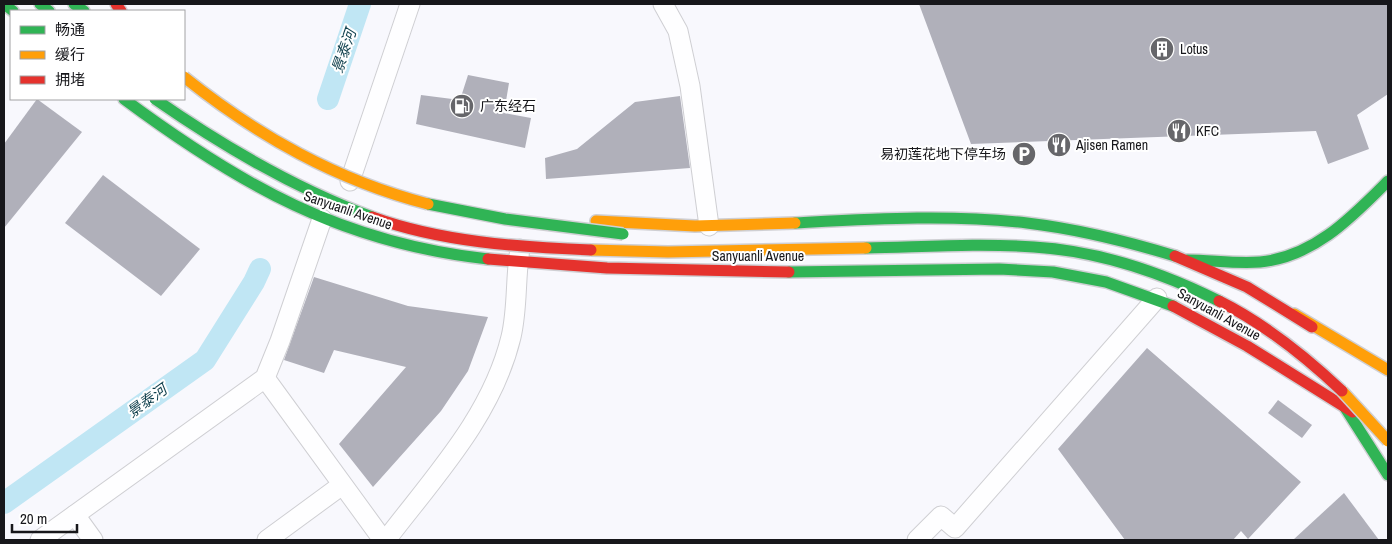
<svg xmlns="http://www.w3.org/2000/svg" width="1392" height="544" font-family="'Archivo Narrow','Noto Sans SC',sans-serif">
  <style>
    .lines { fill: none; stroke-linecap: round; stroke-linejoin: round }
    .canal { stroke: #c0e6f4; stroke-width: 22 }
    .building { fill: #b0b0ba }
    .street-casing { stroke: #cfcfd3; stroke-width: 21 }
    .fast-casing { stroke: #cfcfd3; stroke-width: 14 }
    .slow-casing { stroke: #cfcfd3; stroke-width: 14 }
    .jam-casing { stroke: #cfcfd3; stroke-width: 14 }
    .street { stroke: #fefeff; stroke-width: 19 }
    .fast { stroke: #30b455; stroke-width: 11 }
    .slow { stroke: #ff9f0a; stroke-width: 11 }
    .jam { stroke: #e5322d; stroke-width: 11 }
    .fast-bridge-casing { stroke: #cfcfd3; stroke-width: 14; stroke-linecap: butt }
    .slow-bridge-casing { stroke: #cfcfd3; stroke-width: 14; stroke-linecap: butt }
    .jam-bridge-casing { stroke: #cfcfd3; stroke-width: 14; stroke-linecap: butt }
    .fast-bridge { stroke: #30b455; stroke-width: 11 }
    .slow-bridge { stroke: #ff9f0a; stroke-width: 11 }
    .jam-bridge { stroke: #e5322d; stroke-width: 11 }
    .labels { text-anchor: middle; stroke-width: 4; stroke-linejoin: round; paint-order: stroke }
    .poi-label { font-size: 14px; fill: #17171b; stroke: #fff; text-anchor: start }
    .street-label { font-size: 14px; fill: #17171b; stroke: #fff }
    .water-label { font-size: 15px; font-style: italic; fill: #0d3e4b; stroke: #fff }
  </style>
  <rect width="100%" height="100%" fill="#f8f8fd"/>
  <g class="lines">
    <g class="canal">
      <path d="M328,99L360,4"/>
      <path d="M4,503L205,360L254,282L260,269"/>
    </g>
  </g>
  <g class="building">
    <path d="M919,4H1388V94L1357,115L1369,149L1328,164L1316,131L971,144Z"/>
    <path d="M468,75L509,83L504,113L531,118L525,148L416,124L421,95L460,100Z"/>
    <path d="M680,96L690,168L546,179L545,158L577,149L635,102Z"/>
    <path d="M37,99L82,132L4,228V144Z"/>
    <path d="M103,175L200,249L161,296L65,223Z"/>
    <path d="M314,277L408,306L488,317L468,371L441,411L373,487L339,444L406,367L334,350L324,373L284,360Z"/>
    <path d="M1147,348L1301,482L1248,539L1241,531L1233,540H1125L1058,449Z"/>
    <path d="M1278,400L1312,425L1302,438L1268,413Z"/>
    <path d="M1344,493L1379,540H1293Z"/>
  </g>
  <g class="lines">
    <g class="street-casing">
      <g id="street">
        <path d="M663,4L678,31L690,86L709,226"/>
        <path d="M350,181L410,4"/>
        <path d="M265,378L383,540"/>
        <path d="M75,515L93,540"/>
        <path d="M40,540L265,378L280,341L322,219"/>
        <path d="M267,540L342,485"/>
        <path d="M386,540C434,477 492,416 511,337C518,308 515,278 520,249"/>
        <path d="M917,540L941,516L955,528L1157,298"/>
      </g>
    </g>
    <g class="fast-casing">
      <g id="fast">
        <path d="M4,4L13,11"/>
        <path d="M40,4L49,11"/>
        <path d="M74,4L84,11"/>
        <path d="M124,99C240,185 342,243 488,259"/>
        <path d="M795,223C871,219 950,214 1027,223C1078,229 1126,241 1175,256"/>
        <path d="M1187,260C1211,260 1236,264 1260,262C1314,257 1352,217 1388,181"/>
        <path d="M789,272L999,269L1053,272L1106,282L1173,306"/>
        <path d="M1344,406L1388,475"/>
      </g>
    </g>
    <g class="slow-casing">
      <g id="slow">
        <path d="M596,221L695,226L795,223"/>
        <path d="M1294,314L1388,370"/>
      </g>
    </g>
    <g class="jam-casing">
      <g id="jam">
        <path d="M116,4L121,11"/>
        <path d="M1175,256L1247,287L1312,327"/>
        <path d="M488,259L607,268L789,272"/>
        <path d="M1173,306L1247,346L1353,412"/>
      </g>
    </g>
    <use href="#street" class="street"/>
    <use href="#fast" class="fast"/>
    <use href="#slow" class="slow"/>
    <use href="#jam" class="jam"/>
    <g class="fast-bridge-casing">
      <g id="fast-bridge">
        <path d="M155,99C224,147 294,188 372,217"/>
        <path d="M428,204L505,219L623,234"/>
        <path d="M866,248C922,247 978,243 1034,247C1099,251 1161,272 1219,301"/>
      </g>
    </g>
    <g class="slow-bridge-casing">
      <g id="slow-bridge">
        <path d="M184,77C258,136 336,180 428,204"/>
        <path d="M591,250L668,252L866,248"/>
        <path d="M1342,391L1388,441"/>
      </g>
    </g>
    <g class="jam-bridge-casing">
      <g id="jam-bridge">
        <path d="M372,217C441,242 518,247 591,250"/>
        <path d="M1219,301C1265,324 1305,356 1342,391"/>
      </g>
    </g>
    <use href="#fast-bridge" class="fast-bridge"/>
    <use href="#slow-bridge" class="slow-bridge"/>
    <use href="#jam-bridge" class="jam-bridge"/>
  </g>
  <defs>
    <g id="building-disc" transform="scale(1.25)"><circle r="9.5" fill="#66666a" stroke="#fff"/><path d="M-4-6H4V6H1V3H-1V6H-4ZM-2.5-4.3h1.7v1.8h-1.7ZM.8-4.3h1.7v1.8H.8ZM-2.5-1h1.7V.8h-1.7ZM.8-1h1.7V.8H.8Z" fill="#fff"/></g>
    <g id="fuel-disc" transform="scale(1.25)"><circle r="9.5" fill="#66666a" stroke="#fff"/><path d="M-5.5-6h7V0h2V4h1.3V-2.5L3-4.5l.8-.8L6-3V5H2.5V1h-1V6h-7ZM-4.2-4.7v3.2H.2V-4.7Z" fill="#fff"/></g>
    <g id="restaurant-disc" transform="scale(1.25)"><circle r="9.5" fill="#66666a" stroke="#fff"/><path d="M-5-6h1v4h1v-4h1v4h1v-4h1v5L-1.5 .5V6h-2V.5L-5-1ZM5-6V6H3V1.5H1.5Q1.5-4 5-6Z" fill="#fff"/></g>
    <g id="parking-disc" transform="scale(1.25)"><circle r="9.5" fill="#66666a" stroke="#fff"/><path d="M-3.5-5.5H1a3.5 3.5 0 0 1 0 7H-1V5.5H-3.5ZM-1-3.4V-.6H.8a1.4 1.4 0 0 0 0-2.8Z" fill="#fff"/></g>
  </defs>
  <g fill-rule="evenodd">
    <use href="#building-disc" x="1162" y="49"/>
    <use href="#fuel-disc" x="462" y="106"/>
    <use href="#restaurant-disc" x="1179" y="131"/>
    <use href="#restaurant-disc" x="1059" y="145"/>
    <use href="#parking-disc" x="1024" y="154"/>
  </g>
  <g class="labels">
    <g class="poi-label">
      <text x="1180" y="54">Lotus</text>
      <text x="480" y="111">广东经石</text>
      <text x="1196" y="136">KFC</text>
      <text x="1076" y="150">Ajisen Ramen</text>
      <text x="1006" y="159" text-anchor="end">易初莲花地下停车场</text>
    </g>
    <g class="street-label">
      <text transform="translate(348 210) rotate(19)" y="5">Sanyuanli Avenue</text>
      <text x="758" y="261">Sanyuanli Avenue</text>
      <text transform="translate(1219 314) rotate(29)" y="5">Sanyuanli Avenue</text>
    </g>
    <g class="water-label">
      <text transform="translate(344 51) rotate(-71)" y="5">景泰河</text>
      <text transform="translate(147 401) rotate(-36)" y="5">景泰河</text>
    </g>
  </g>
  <rect width="1392" height="544" fill="none" stroke="#17171b" stroke-width="10"/>
  <rect x="10" y="10" width="175" height="90" fill="#ffffff" stroke="#a2a2a4"/>
  <rect x="20" y="26" width="25" height="8" fill="#30b455" stroke="#a2a2a4"/>
  <text x="55" y="35" font-size="15" fill="#17171b">畅通</text>
  <rect x="20" y="51" width="25" height="8" fill="#ff9f0a" stroke="#a2a2a4"/>
  <text x="55" y="60" font-size="15" fill="#17171b">缓行</text>
  <rect x="20" y="76" width="25" height="8" fill="#e5322d" stroke="#a2a2a4"/>
  <text x="55" y="85" font-size="15" fill="#17171b">拥堵</text>
  <path d="M12 524v8h65v-8" fill="none" stroke="#17171b" stroke-width="2.5"/>
  <text x="20" y="524" font-size="15" fill="#17171b" stroke="#ffffff" stroke-width="4" paint-order="stroke">20 m</text>
</svg>
